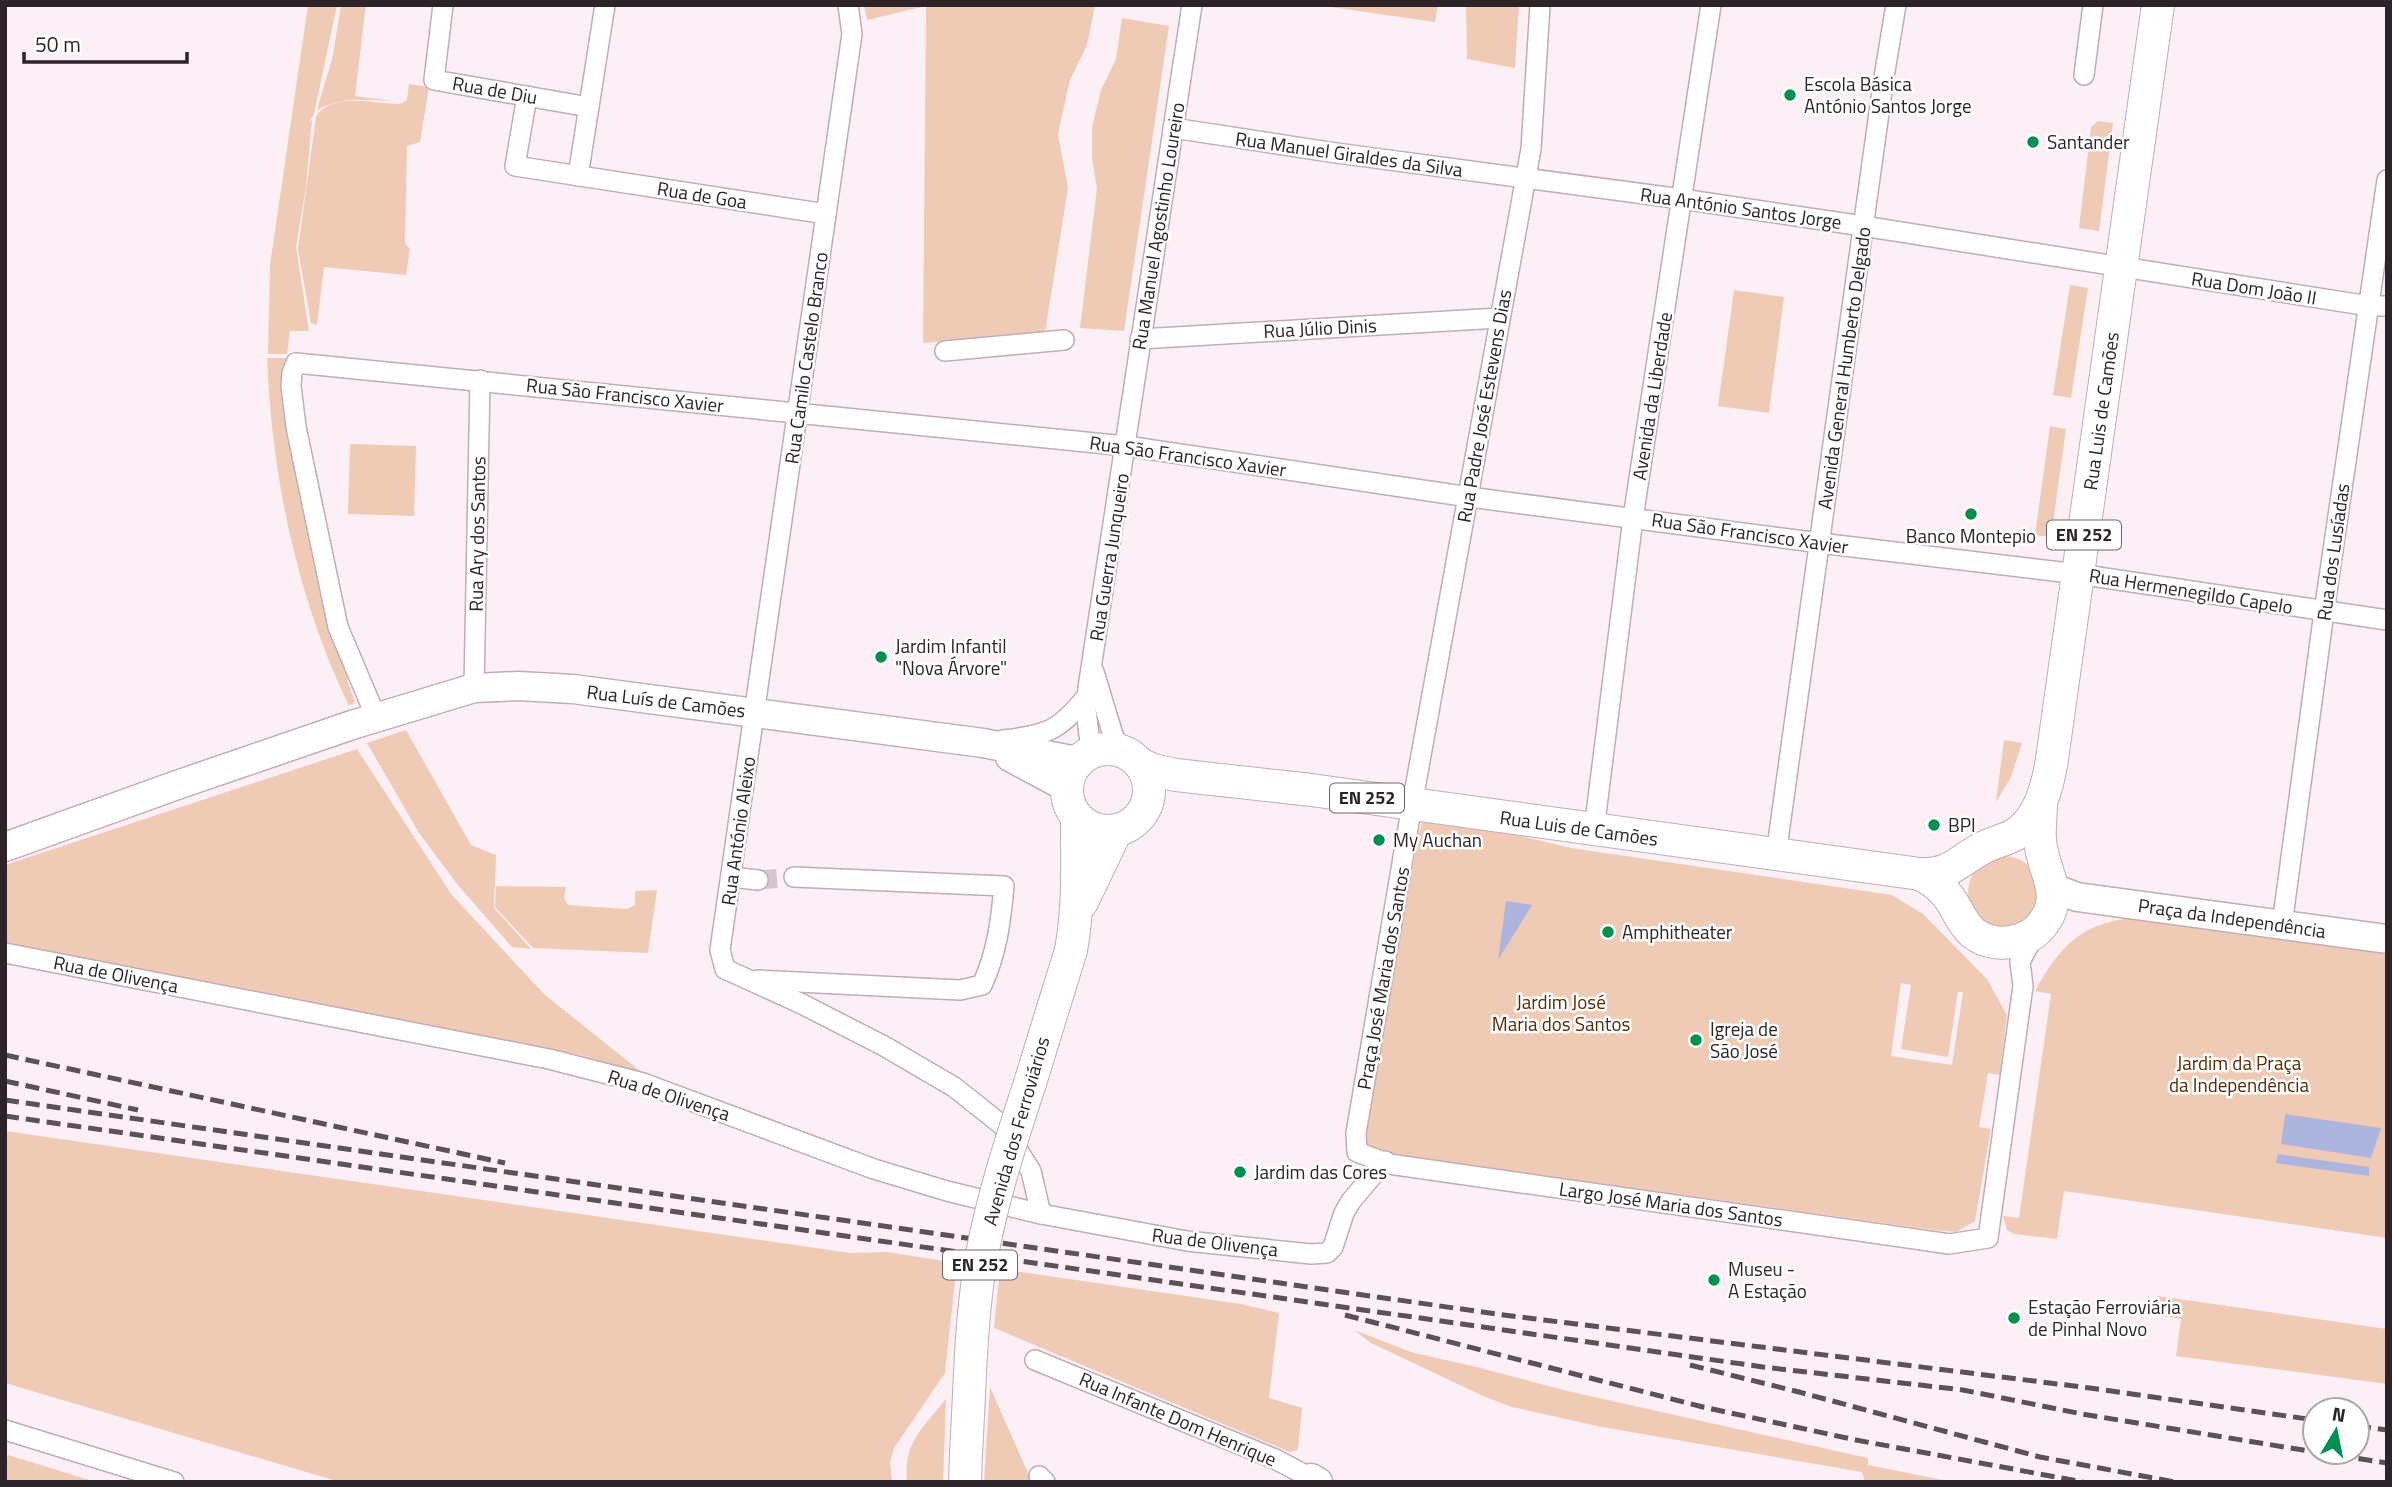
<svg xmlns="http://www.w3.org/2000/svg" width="2392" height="1487" font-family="'Titillium Web',sans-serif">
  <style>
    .green { fill: #efcbb5; fill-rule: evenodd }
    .water { fill: #adb4dd }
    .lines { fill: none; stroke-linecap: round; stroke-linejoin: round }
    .street-tunnel { stroke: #d3c6cd; stroke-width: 19; stroke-dasharray: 19 10; stroke-linecap: butt }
    .street-casing { stroke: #c1acb7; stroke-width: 22 }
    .secondary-casing { stroke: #c1acb7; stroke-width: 31 }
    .primary-casing { stroke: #c1acb7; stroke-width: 34 }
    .street { stroke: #fff; stroke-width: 19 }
    .secondary { stroke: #fff; stroke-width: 28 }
    .primary { stroke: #fff; stroke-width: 32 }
    .rail { stroke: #5b5257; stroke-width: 5; stroke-dasharray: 14 7; stroke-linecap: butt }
    .primary-bridge-casing { stroke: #c1acb7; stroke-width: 34; stroke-linecap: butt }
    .primary-bridge { stroke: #fff; stroke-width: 32 }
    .poi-dot { fill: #009151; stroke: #fff; stroke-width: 2.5 }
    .labels { text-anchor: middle; stroke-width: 5; stroke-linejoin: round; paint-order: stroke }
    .shield { fill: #fff; stroke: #6b6668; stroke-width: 2 }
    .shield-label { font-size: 18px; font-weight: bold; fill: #2c2428 }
    .poi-label { font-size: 19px; fill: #2c2428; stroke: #fff; text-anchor: start }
    .street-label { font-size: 19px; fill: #2c2428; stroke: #fff }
    .park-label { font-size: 19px; fill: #5b2900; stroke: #fff }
  </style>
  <rect width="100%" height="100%" fill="#fdeff6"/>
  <g class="green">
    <path d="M308,5H337L314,114L309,122L312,120L306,187L296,247L309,331H290L287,354H268L270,265Z"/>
    <path d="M341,5H366L355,96L392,101C365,100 341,96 317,110L333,55Z"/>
    <path d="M864,5H1095L1087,45L1070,80L1058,134L1068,188L1045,333L923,343L926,6L867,20Z"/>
    <path d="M1317,5H1438L1435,22Z"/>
    <path d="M1466,5H1519L1515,68L1467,59Z"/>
    <path d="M1122,18L1169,26L1124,331L1080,328L1097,188L1092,159V127L1101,90L1116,59Z"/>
    <path d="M409,84L429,87L420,142L407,146L405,243L410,249L406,275L324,267L317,325L311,323L298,249L316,117C331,91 375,104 400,104L407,100Z"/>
    <path d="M2098,121L2113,123L2099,231L2079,228L2091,127Z"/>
    <path d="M2070,285L2088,288L2071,398L2053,395Z"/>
    <path d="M1734,290L1784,297L1769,413L1718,406Z"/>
    <path d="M267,358H287L286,376L349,678L347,680L355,702L349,706C297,598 272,478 267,358Z"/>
    <path d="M2050,426L2066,429L2051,537L2035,535Z"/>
    <path d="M350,444L416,446L414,516L348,514Z"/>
    <path d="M406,730L471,845L496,855L494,908L531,949L512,947L457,884L419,833L367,743Z"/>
    <path d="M2004,740L2022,743L2011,777L1996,802Z"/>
    <path d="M357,749L451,894L545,995L644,1074L580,1055L5,944V865Z"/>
    <path d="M1434,821L1500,831L1571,848L1892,895L1923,914L1987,979L2007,1015L2000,1075L1988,1073L1979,1127L1991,1129L1975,1221L1956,1232L1934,1230L1381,1153L1370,1147L1363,1137L1419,832L1422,823ZM1901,983L1911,985L1901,1049L1948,1057L1958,992H1963L1952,1065L1891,1056Z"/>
    <circle cx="2004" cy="892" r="36"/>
    <path d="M496,886L566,887L564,898L568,905L627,909L635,905V891L657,890L648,953L533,948L495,907Z"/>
    <path d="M2134,918L2387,952V1238L2064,1191L2057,1239L2014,1234L2007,1230L2003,1216L2019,1218L2051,994L2035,991C2059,947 2082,922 2134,918Z"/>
    <path d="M5,1131L851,1253L887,1252L957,1263L945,1373L894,1448L890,1463L892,1482H340L5,1383Z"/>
    <path d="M1000,1269L1241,1304L1279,1313L1269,1398L1302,1408L1298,1450L1290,1452L994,1328Z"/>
    <path d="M2158,1296L2387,1329V1384L2176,1356L2181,1319L2155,1315Z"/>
    <path d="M1354,1330L1414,1353L1477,1367L1563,1390L1868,1458V1465L1953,1482H1865L1862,1472L1602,1427L1512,1407L1483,1396L1371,1343Z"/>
    <path d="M990,1387L1032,1482H984Z"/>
    <path d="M946,1399L943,1482H907C903,1442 923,1428 946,1399Z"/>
    <path d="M8,1455L96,1482H5V1466Z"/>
  </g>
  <g class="water">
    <path d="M1506,901L1532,905L1498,960Z"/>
    <path d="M2285,1114L2381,1128L2371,1158L2281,1144Z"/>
    <path d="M2278,1154L2369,1167V1176L2276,1163Z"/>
  </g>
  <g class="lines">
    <path class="street-tunnel" d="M758,880L794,877"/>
    <g class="street-casing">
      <g id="street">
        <path d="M443,5L434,80L589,107"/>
        <path d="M848,5L852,34L720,950L725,969L802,1004L884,1046L954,1087L1002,1125L1031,1171L1041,1214"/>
        <path d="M1540,5L1531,149L1412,805L1356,1133L1357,1152L1389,1164L1922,1240L1949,1244L1988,1238L2023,986L2020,962L2035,933"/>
        <path d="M2084,75L2093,5"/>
        <path d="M527,96L515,166L826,214"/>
        <path d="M1173,128L1329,152L1682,199L1863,226L2369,306H2387"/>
        <path d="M578,176L605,5"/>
        <path d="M1140,339L1499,318"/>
        <path d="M945,351L1064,340"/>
        <path d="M1094,672L1114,738L1130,755"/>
        <path d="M474,688L480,380"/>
        <path d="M376,717L338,627L296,427L291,386L292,373L296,363L1126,446L1469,497L1820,543L2078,574L2387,620"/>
        <path d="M1003,740C1047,735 1059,731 1087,696"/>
        <path d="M1091,752L1086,710L1088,688L1192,5"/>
        <path d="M1594,830L1633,518L1711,5"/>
        <path d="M1776,855L1884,77L1896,5"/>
        <path d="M731,877L758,880"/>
        <path d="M2282,925L2324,612L2387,180"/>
        <path d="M5,953L549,1059L643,1083L874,1169L947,1191L1041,1214L1187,1241L1311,1254L1327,1253L1333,1247L1344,1213L1351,1201L1385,1161"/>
        <path d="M758,980L960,990L982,985C997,953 1001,920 1004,886L794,877"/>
        <path d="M1035,1360L1275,1459L1311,1478"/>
        <path d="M5,1430L174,1482"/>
        <path d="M1039,1476L1045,1482"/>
      </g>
    </g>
    <g class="secondary-casing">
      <g id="secondary">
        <path d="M1010,757L1066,787"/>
        <path d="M5,847L177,785L352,725L474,688L518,686L573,689L983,743L1077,761"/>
        <path d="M2053,888L2077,897L2387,939"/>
        <path d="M1311,1482V1478L1318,1482"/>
      </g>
    </g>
    <g class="primary-casing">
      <g id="primary">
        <circle cx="1108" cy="790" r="41"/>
        <path d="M1140,764L1153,770L1176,775L1311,790L1920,874C1952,874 1954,864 1979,850C1990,843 2003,841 2014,835C2040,820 2048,785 2052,759L2158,5"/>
        <path d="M1920,874C1936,882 1946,891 1955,907C1960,916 1964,925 1973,933C1986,943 2003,945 2019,940C2027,938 2035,933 2041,926C2067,895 2042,872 2040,840C2039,828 2041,815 2041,802"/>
        <path d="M1082,902L1116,831"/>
        <path d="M1030,1083L1071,950C1079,907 1077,863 1077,819"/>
        <path d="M965,1482L966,1453"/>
      </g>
    </g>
    <use href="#street" class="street"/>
    <use href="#secondary" class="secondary"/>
    <use href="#primary" class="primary"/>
    <g class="rail">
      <path d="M5,1055L505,1163"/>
      <path d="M5,1081L138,1110"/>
      <path d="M5,1100L1496,1314L2090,1388L2315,1420"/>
      <path d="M5,1116L1763,1367L1963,1390L2082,1414L2315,1452"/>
      <path d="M1345,1315L1703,1407L1856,1440L2083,1482"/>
      <path d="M1690,1365L1799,1392L2040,1457L2175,1482"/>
      <path d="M2357,1426L2387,1430"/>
      <path d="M2317,1452L2387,1463"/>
    </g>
    <g class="primary-bridge-casing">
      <path id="primary-bridge" d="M966,1453C970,1389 970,1323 981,1260C992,1199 1011,1141 1030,1083"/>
    </g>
    <use href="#primary-bridge" class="primary-bridge"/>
  </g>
  <g class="poi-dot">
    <circle cx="1790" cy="95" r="7"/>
    <circle cx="2033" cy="142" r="7"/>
    <circle cx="1971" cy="514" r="7"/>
    <circle cx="881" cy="657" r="7"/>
    <circle cx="1934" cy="825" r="7"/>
    <circle cx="1379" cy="840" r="7"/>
    <circle cx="1608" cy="932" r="7"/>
    <circle cx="1696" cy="1040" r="7"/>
    <circle cx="1240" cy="1172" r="7"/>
    <circle cx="1714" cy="1280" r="7"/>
    <circle cx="2014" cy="1318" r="7"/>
  </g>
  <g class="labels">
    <g class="shield">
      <rect x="2047" y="520.5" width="74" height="29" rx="5"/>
      <rect x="1330" y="783.5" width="74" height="29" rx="5"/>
      <rect x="943" y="1250.5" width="74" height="29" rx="5"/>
    </g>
    <g class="shield-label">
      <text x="2084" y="541">EN 252</text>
      <text x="1367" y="804">EN 252</text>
      <text x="980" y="1271">EN 252</text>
    </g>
    <g class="poi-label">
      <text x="1804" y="91">Escola Básica<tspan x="1804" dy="22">António Santos Jorge</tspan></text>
      <text x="2047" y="149">Santander</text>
      <text x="1971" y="543" text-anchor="middle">Banco Montepio</text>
      <text x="895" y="653">Jardim Infantil<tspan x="895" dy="22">"Nova Árvore"</tspan></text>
      <text x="1948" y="832">BPI</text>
      <text x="1393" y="847">My Auchan</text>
      <text x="1622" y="939">Amphitheater</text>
      <text x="1710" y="1036">Igreja de<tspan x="1710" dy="22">São José</tspan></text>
      <text x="1254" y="1179">Jardim das Cores</text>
      <text x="1728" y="1276">Museu -<tspan x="1728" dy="22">A Estação</tspan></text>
      <text x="2028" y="1314">Estação Ferroviária<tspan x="2028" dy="22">de Pinhal Novo</tspan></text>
    </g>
    <g class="street-label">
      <text transform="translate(495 90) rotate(10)" y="7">Rua de Diu</text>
      <text transform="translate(1349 154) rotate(8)" y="7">Rua Manuel Giraldes da Silva</text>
      <text transform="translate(702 195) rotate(9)" y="7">Rua de Goa</text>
      <text transform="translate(1741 208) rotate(8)" y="7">Rua António Santos Jorge</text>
      <text transform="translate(1158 226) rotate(-81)" y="7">Rua Manuel Agostinho Loureiro</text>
      <text transform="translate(2254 288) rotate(9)" y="7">Rua Dom João II</text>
      <text transform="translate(1320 328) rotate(-3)" y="7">Rua Júlio Dinis</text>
      <text transform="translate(806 358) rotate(-82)" y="7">Rua Camilo Castelo Branco</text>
      <text transform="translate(1844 368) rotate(-82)" y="7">Avenida General Humberto Delgado</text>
      <text transform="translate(625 395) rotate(6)" y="7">Rua São Francisco Xavier</text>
      <text transform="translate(1652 396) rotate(-81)" y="7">Avenida da Liberdade</text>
      <text transform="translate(1484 406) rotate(-80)" y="7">Rua Padre José Estevens Dias</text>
      <text transform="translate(2101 411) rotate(-82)" y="7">Rua Luis de Camões</text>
      <text transform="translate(1188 456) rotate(8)" y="7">Rua São Francisco Xavier</text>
      <text transform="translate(1750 533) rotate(8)" y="7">Rua São Francisco Xavier</text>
      <text transform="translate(477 534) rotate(-89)" y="7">Rua Ary dos Santos</text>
      <text transform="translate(2333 552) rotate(-82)" y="7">Rua dos Lusíadas</text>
      <text transform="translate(1109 557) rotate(-81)" y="7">Rua Guerra Junqueiro</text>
      <text transform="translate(2191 591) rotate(9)" y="7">Rua Hermenegildo Capelo</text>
      <text transform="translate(666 701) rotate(7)" y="7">Rua Luís de Camões</text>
      <text transform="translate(1579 828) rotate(8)" y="7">Rua Luis de Camões</text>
      <text transform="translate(738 831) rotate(-82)" y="7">Rua António Aleixo</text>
      <text transform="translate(2232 918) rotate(8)" y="7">Praça da Independência</text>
      <text transform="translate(116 974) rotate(11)" y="7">Rua de Olivença</text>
      <text transform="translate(1383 978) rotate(-80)" y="7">Praça José Maria dos Santos</text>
      <text transform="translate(669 1095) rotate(18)" y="7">Rua de Olivença</text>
      <text transform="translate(1016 1131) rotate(-74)" y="7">Avenida dos Ferroviários</text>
      <text transform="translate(1671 1204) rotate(8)" y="7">Largo José Maria dos Santos</text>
      <text transform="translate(1215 1242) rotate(7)" y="7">Rua de Olivença</text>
      <text transform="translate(1178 1419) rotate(23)" y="7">Rua Infante Dom Henrique</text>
    </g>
    <g class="park-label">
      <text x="1561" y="1009">Jardim José<tspan x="1561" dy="22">Maria dos Santos</tspan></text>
      <text x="2239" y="1070">Jardim da Praça<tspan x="2239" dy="22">da Independência</tspan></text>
    </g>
  </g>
  <rect width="2392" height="1487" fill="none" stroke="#2c2428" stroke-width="14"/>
  <g transform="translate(2336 1431) rotate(10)"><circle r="33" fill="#ffffff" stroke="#aba7a9" stroke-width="2"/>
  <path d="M0-5L12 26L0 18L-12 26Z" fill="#009151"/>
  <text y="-10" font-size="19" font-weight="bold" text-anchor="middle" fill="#2c2428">N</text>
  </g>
  <path d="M24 52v10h163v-10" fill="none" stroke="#2c2428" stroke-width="3.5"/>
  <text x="35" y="52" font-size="21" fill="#2c2428" stroke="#ffffff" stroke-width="5" paint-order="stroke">50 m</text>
</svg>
